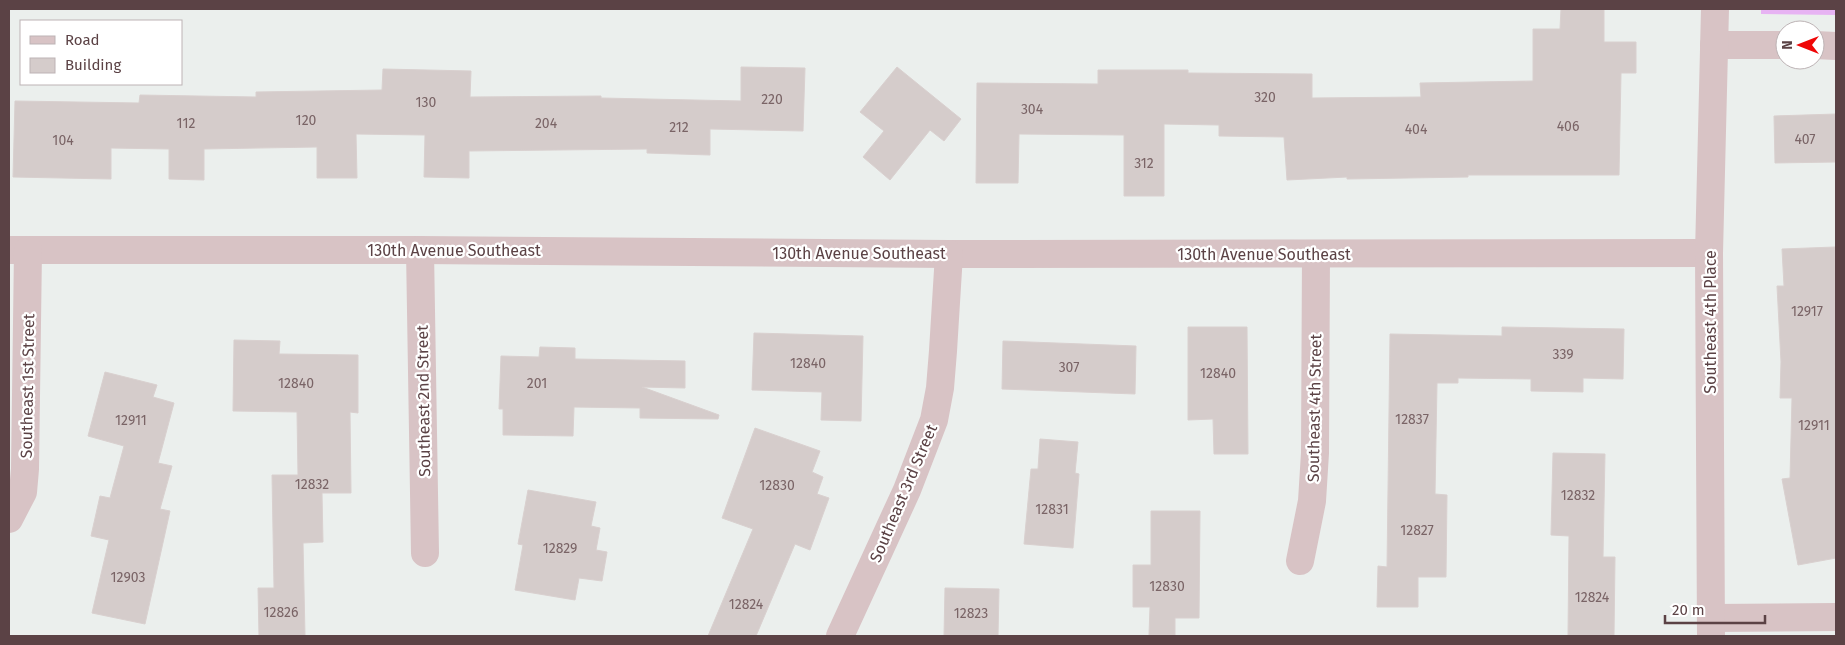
<svg xmlns="http://www.w3.org/2000/svg" width="1845" height="645" font-family="'Fira Sans',sans-serif">
  <style>
    .green { fill: #e7b3f3 }
    .building { fill: #d5cccb; stroke: #d9d0cf }
    .lines { fill: none; stroke-linecap: round; stroke-linejoin: round }
    .minor { stroke: #d8c3c5; stroke-width: 28 }
    .labels { text-anchor: middle; stroke-width: 4.5; stroke-linejoin: round; paint-order: stroke }
    .number-label { font-size: 14px; fill: #7a6466 }
    .street-label { font-size: 16px; fill: #5b4245; stroke: #fff }
  </style>
  <rect width="100%" height="100%" fill="#ebefed"/>
  <path class="green" d="M1761,9H1836V15L1761,14Z"/>
  <g class="building">
    <path d="M1561,9H1604V42H1636V73H1621L1619,175H1468V177L1347,179V177L1287,180L1284,137L1219,136V125L1164,124V196H1124V135L1019,134L1018,183H976L977,83L1098,84V70H1188V73L1312,74V98L1421,97L1420,83L1533,81V29H1560Z"/>
    <path d="M741,67L805,68L803,131L710,129V155L647,153V149L469,151V178L424,177L425,135L356,134L357,178H317V147L204,149V180L169,179V149L111,148V179L13,177L15,101L139,103L140,95L256,97V92L382,90L383,69L471,71L470,97L601,96V98L741,101Z"/>
    <path d="M897,67L961,119L944,141L930,130L890,180L863,157L884,131L860,112Z"/>
    <path d="M1836,114V162L1775,163L1774,116Z"/>
    <path d="M1835,247L1836,558L1798,565L1782,479L1790,478L1792,398H1780L1781,362L1777,286H1784L1782,249Z"/>
    <path d="M1188,327H1247L1248,454H1214L1213,419L1188,420Z"/>
    <path d="M1502,327L1624,329L1623,379L1583,378V392L1531,391V379L1458,378V383H1437L1435,494L1447,495L1446,577H1418V607H1377L1378,566L1387,567L1390,334L1502,336Z"/>
    <path d="M754,333L863,336L861,421L821,420L822,392L752,390Z"/>
    <path d="M234,340L280,341L279,354L358,355V413L350,412L351,493H322L323,542L303,543L305,636H259L258,588H274L272,475H298L297,412L233,411Z"/>
    <path d="M1003,341L1136,346L1135,394L1002,389Z"/>
    <path d="M540,347L575,348V359L685,361V388L642,387L719,415L718,419L640,418V408L574,407L573,436L503,435V409H499L501,356L539,357Z"/>
    <path d="M105,372L157,385L153,397L174,403L158,463L172,466L160,509L170,511L145,624L92,613L109,540L91,536L100,496L110,498L124,446L88,436Z"/>
    <path d="M755,428L820,451L812,472L823,477L817,494L829,498L810,550L795,544L756,636H708L753,529L722,518Z"/>
    <path d="M1040,439L1078,442L1075,473L1079,474L1073,548L1024,544L1031,469H1038Z"/>
    <path d="M1553,453L1605,454L1603,557H1615L1614,636H1568L1569,536L1551,535Z"/>
    <path d="M528,490L596,502L591,526L600,528L596,550L607,552L602,581L579,578L575,600L515,590L523,545L518,544Z"/>
    <path d="M1151,511H1200L1199,618H1175V635H1149L1150,607H1133V565H1151Z"/>
    <path d="M945,588L999,589L998,636H944Z"/>
  </g>
  <g class="lines">
    <g class="minor">
      <path d="M1714,45H1785"/>
      <path d="M1815,45L1836,46"/>
      <path d="M9,250H420L949,254L1709,253"/>
      <path d="M420,250L425,553"/>
      <path d="M9,519L23,492L25,469L28,250"/>
      <path d="M1300,561L1312,501L1315,453L1316,254"/>
      <path d="M1711,618L1836,617"/>
      <path d="M840,636L907,490L934,420L940,388L943,351L949,254"/>
      <path d="M1711,636L1709,253L1715,9"/>
    </g>
  </g>
  <g class="labels">
    <g class="number-label">
      <text x="1265" y="102">320</text>
      <text x="772" y="104">220</text>
      <text x="426" y="107">130</text>
      <text x="1032" y="114">304</text>
      <text x="306" y="125">120</text>
      <text x="186" y="128">112</text>
      <text x="546" y="128">204</text>
      <text x="1568" y="131">406</text>
      <text x="679" y="132">212</text>
      <text x="1416" y="134">404</text>
      <text x="1805" y="144">407</text>
      <text x="63" y="145">104</text>
      <text x="1144" y="168">312</text>
      <text x="1807" y="316">12917</text>
      <text x="1563" y="359">339</text>
      <text x="808" y="368">12840</text>
      <text x="1069" y="372">307</text>
      <text x="1218" y="378">12840</text>
      <text x="296" y="388">12840</text>
      <text x="537" y="388">201</text>
      <text x="1412" y="424">12837</text>
      <text x="131" y="425">12911</text>
      <text x="1814" y="430">12911</text>
      <text x="312" y="489">12832</text>
      <text x="777" y="490">12830</text>
      <text x="1578" y="500">12832</text>
      <text x="1052" y="514">12831</text>
      <text x="1417" y="535">12827</text>
      <text x="560" y="553">12829</text>
      <text x="128" y="582">12903</text>
      <text x="1167" y="591">12830</text>
      <text x="1592" y="602">12824</text>
      <text x="746" y="609">12824</text>
      <text x="281" y="617">12826</text>
      <text x="971" y="618">12823</text>
    </g>
    <g class="street-label">
      <text x="454" y="256">130th Avenue Southeast</text>
      <text x="859" y="259">130th Avenue Southeast</text>
      <text x="1264" y="260">130th Avenue Southeast</text>
      <text transform="translate(1710 322) rotate(-90)" y="6">Southeast 4th Place</text>
      <text transform="translate(27 386) rotate(-89)" y="6">Southeast 1st Street</text>
      <text transform="translate(423 401) rotate(-91)" y="6">Southeast 2nd Street</text>
      <text transform="translate(1314 408) rotate(-89)" y="6">Southeast 4th Street</text>
      <text transform="translate(903 493) rotate(-67)" y="6">Southeast 3rd Street</text>
    </g>
  </g>
  <rect width="1845" height="645" fill="none" stroke="#5b4245" stroke-width="20"/>
  <rect x="20" y="20" width="162" height="65" fill="#ffffff" stroke="#bdb3b5"/>
  <rect x="30" y="36" width="25" height="8" fill="#d8c3c5" stroke="#bdb3b5"/>
  <text x="65" y="45" font-size="15" fill="#5b4245">Road</text>
  <rect x="30" y="58" width="25" height="15" fill="#d5cccb" stroke="#bdb3b5"/>
  <text x="65" y="70" font-size="15" fill="#5b4245">Building</text>
  <g transform="translate(1800 45) rotate(270)"><circle r="24" fill="#ffffff" stroke="#bdb3b5"/>
  <path d="M0-4L9 19L0 12L-9 19Z" fill="#ef0607"/>
  <text y="-8" font-size="14" font-weight="bold" text-anchor="middle" fill="#5b4245">N</text>
  </g>
  <path d="M1665 615v8h100v-8" fill="none" stroke="#5b4245" stroke-width="2.5"/>
  <text x="1672" y="615" font-size="15" fill="#5b4245" stroke="#ffffff" stroke-width="4" paint-order="stroke">20 m</text>
</svg>
